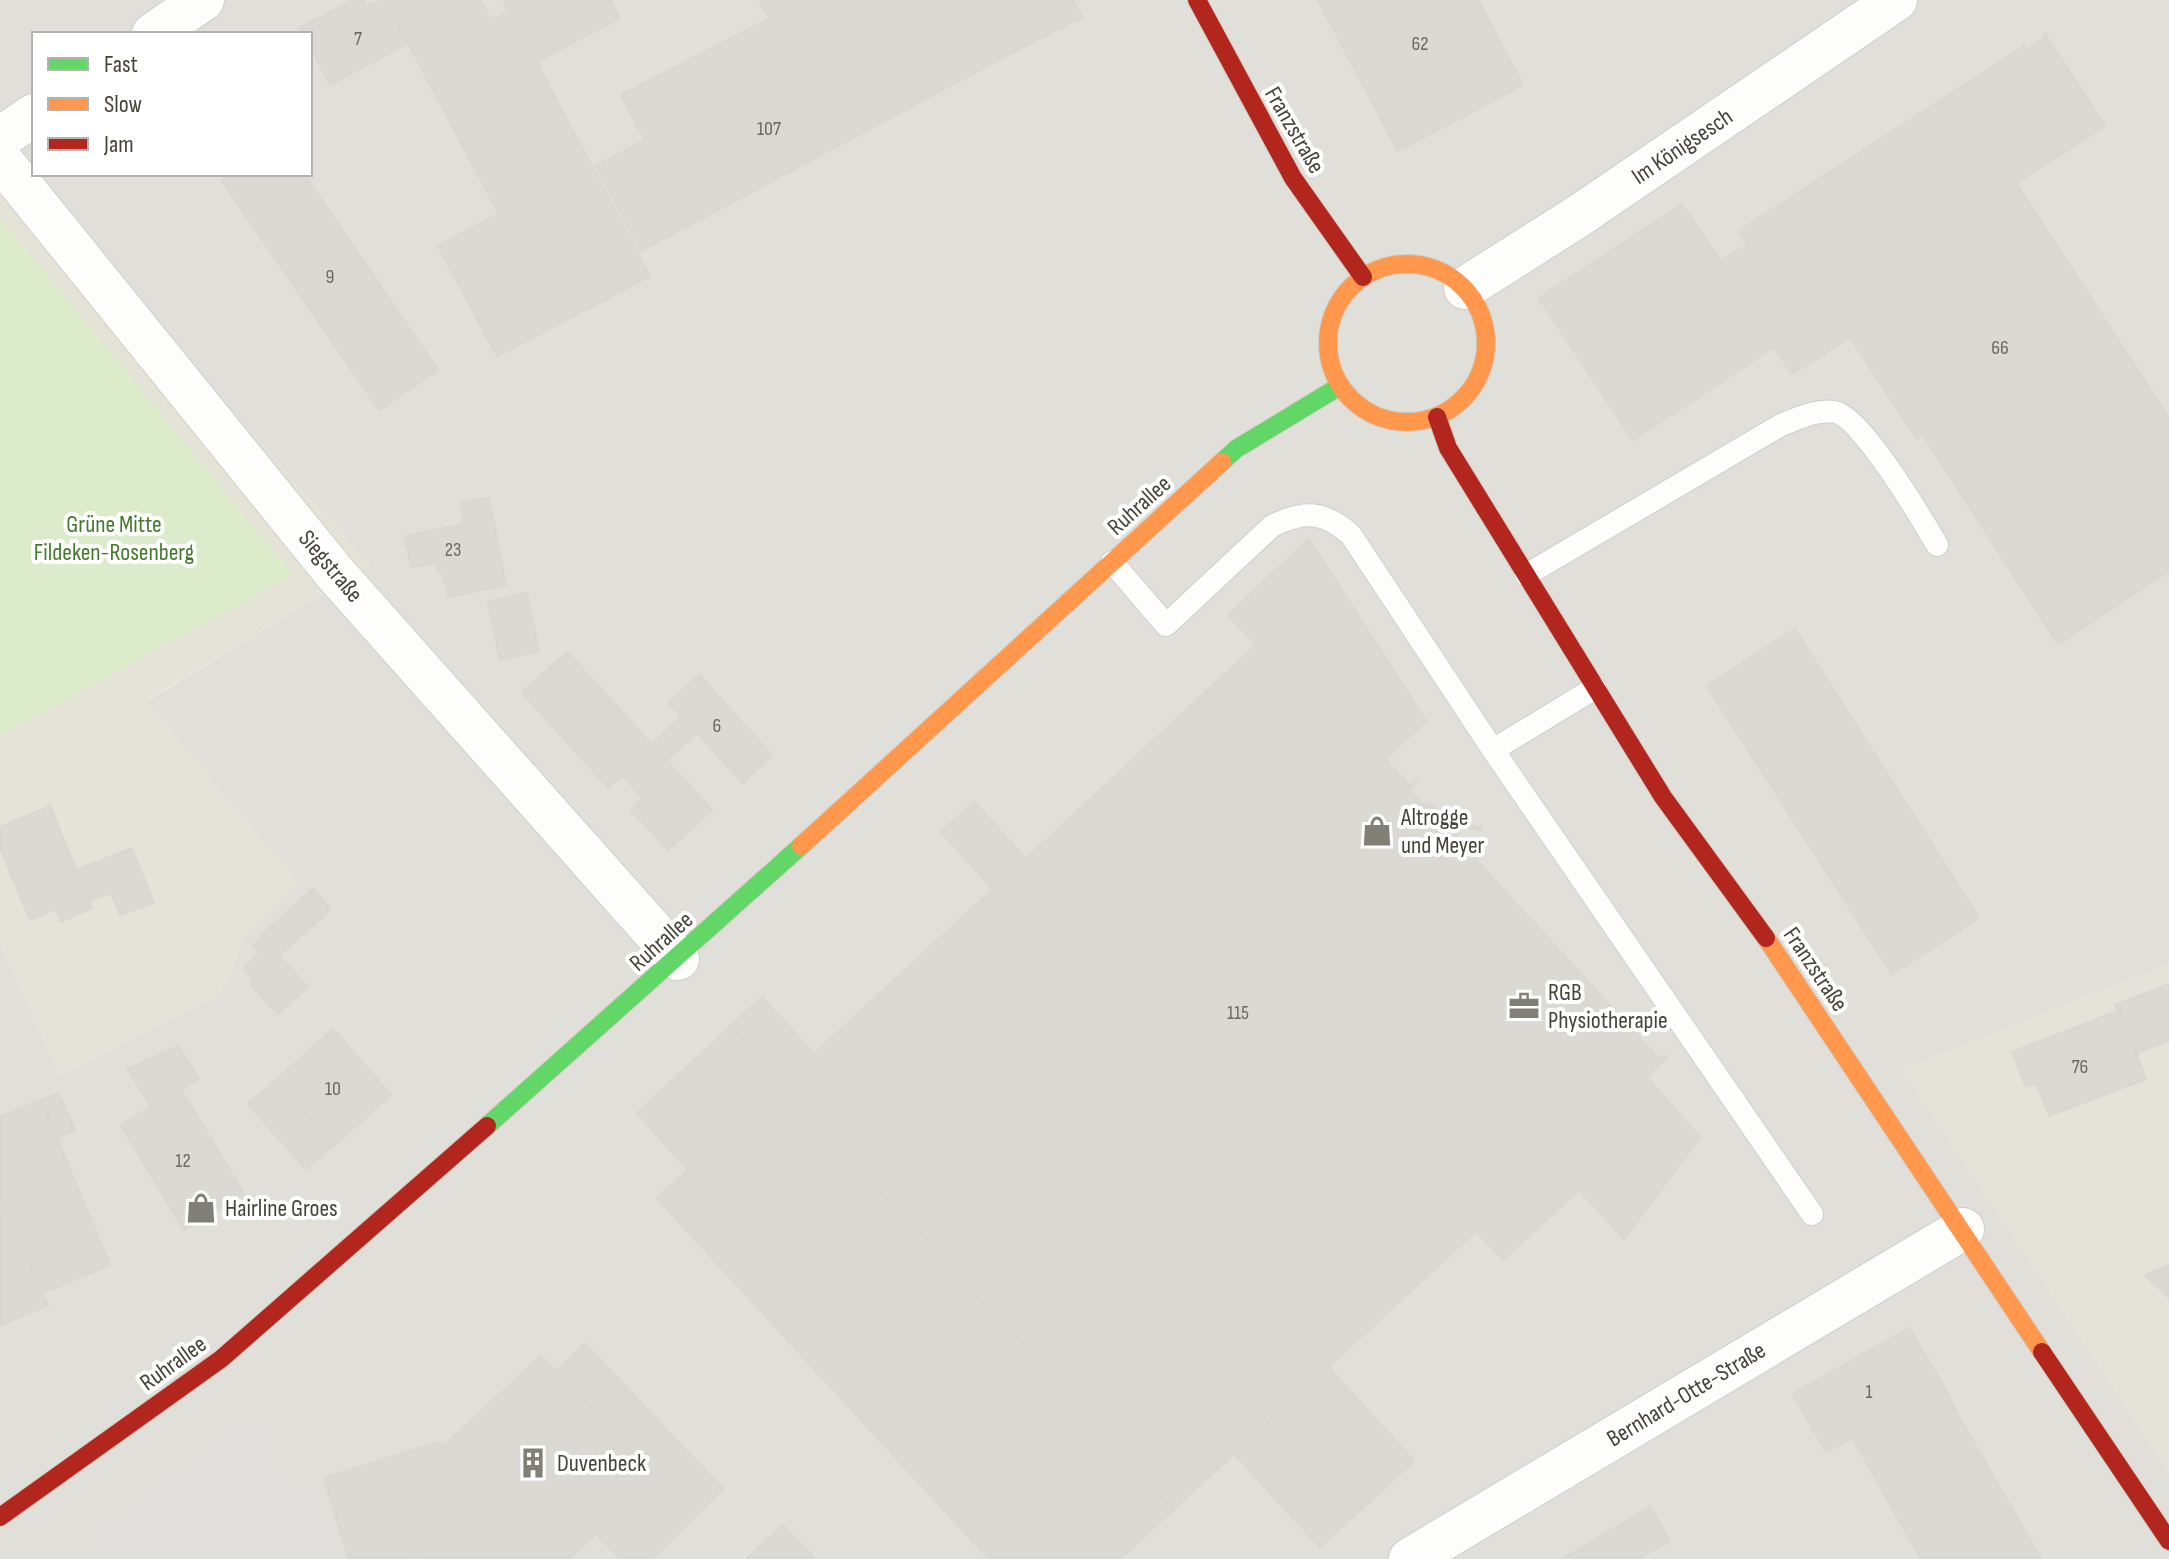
<svg xmlns="http://www.w3.org/2000/svg" width="2169" height="1559" font-family="'Sofia Sans Condensed',sans-serif">
  <style>
    .residential { fill: #e5e2d8 }
    .industrial { fill: #e1dfd9; fill-rule: evenodd }
    .green { fill: #dceccb }
    .parking { fill: #e0dfdb }
    .building { fill: #dbd9d3; stroke: #d9d7d1; stroke-width: 2 }
    .lines { fill: none; stroke-linecap: round; stroke-linejoin: round }
    .lane-casing { stroke: #cfcec8; stroke-width: 24 }
    .street-casing { stroke: #cfcec8; stroke-width: 44 }
    .fast-casing { stroke: #d0cdc2; stroke-width: 20 }
    .slow-casing { stroke: #d0cdc2; stroke-width: 20 }
    .jam-casing { stroke: #d0cdc2; stroke-width: 20 }
    .lane { stroke: #fdfdfc; stroke-width: 22 }
    .street { stroke: #fdfdfc; stroke-width: 42 }
    .fast { stroke: #63d668; stroke-width: 18 }
    .slow { stroke: #ff974d; stroke-width: 18 }
    .jam { stroke: #b3261e; stroke-width: 18 }
    .labels { text-anchor: middle; stroke-width: 8; stroke-linejoin: round; paint-order: stroke }
    .number-label { font-size: 20px; fill: #6d685f }
    .street-label { font-size: 24px; fill: #474237; stroke: #fff }
    .park-label { font-size: 24px; fill: #42792a; stroke: #fff }
    .poi-label { font-size: 24px; fill: #474237; stroke: #fff; text-anchor: start }
  </style>
  <rect width="100%" height="100%" fill="#f1f0eb"/>
  <g class="residential">
    <path d="M0,151L370,565L147,700L297,882L242,939L232,973L218,996L60,1076L0,941Z"/>
    <path d="M2169,964V1473L1900,1069Z"/>
  </g>
  <path class="industrial" d="M0,0H2169V964L1901,1069L2169,1473V1559H0V942L60,1076L218,996L232,973L242,939L297,882L147,701L370,565L0,151ZM34,34H310V174H34Z"/>
  <path class="green" d="M0,218L293,575L0,736Z"/>
  <path class="parking" d="M262,1401L282,1472L321,1489L344,1559H100L91,1531Z"/>
  <g class="building">
    <path d="M353,0H363L366,6L385,0L408,43L330,85L310,47V34H303L300,28Z"/>
    <path d="M385,0H480L491,20L509,10L650,276L497,356L438,246L499,214Z"/>
    <path d="M503,0H527L555,52L536,62Z"/>
    <path d="M527,0H610L620,18L555,52Z"/>
    <path d="M759,0H798L800,3L770,19Z"/>
    <path d="M798,0H908L645,140L621,95L800,3Z"/>
    <path d="M908,0H1018L1004,9L1025,46L641,251L596,166Z"/>
    <path d="M1019,0H1073L1082,17L1025,46L1004,9Z"/>
    <path d="M1318,0H1478L1523,85L1398,151Z"/>
    <path d="M2045,34L2105,126L2016,183L2169,418V571L2058,644L1923,435L1928,431L1864,328L1821,356L1739,231L2024,46L2027,50L2044,39Z"/>
    <path d="M232,174H304L438,370L379,410L222,181Z"/>
    <path d="M1682,204L1721,261L1748,244L1803,328L1633,440L1539,298Z"/>
    <path d="M1803,328L1821,356L1792,374L1774,347Z"/>
    <path d="M1864,328L1928,431L1917,439L1850,337Z"/>
    <path d="M489,498L506,585L448,597L443,572L438,573L436,563L411,567L405,536L464,524L461,503Z"/>
    <path d="M1309,539L1426,721L1385,759L1410,786L1419,777L1409,790L1425,807L1429,803L1455,822L1482,827L1481,831L1462,826L1457,839L1659,1059L1665,1055L1667,1058L1646,1077L1700,1137L1624,1239L1579,1190L1503,1260L1476,1231L1174,1509L730,1027L762,997L814,1054L993,889L941,832L974,802L1026,859L1256,645L1228,615Z"/>
    <path d="M527,593L539,651L500,660L488,602Z"/>
    <path d="M1795,629L1979,918L1892,974L1707,686Z"/>
    <path d="M567,652L712,810L668,850L631,810L643,798L622,775L609,788L522,693Z"/>
    <path d="M699,675L772,755L743,783L669,703Z"/>
    <path d="M682,717L697,733L667,760L652,744Z"/>
    <path d="M50,806L76,870L132,848L154,903L120,915L111,893L89,901L92,908L61,922L56,909L30,920L0,848V827Z"/>
    <path d="M313,889L331,909L280,955L262,935Z"/>
    <path d="M263,936L280,955L254,980L243,968L259,953L253,946Z"/>
    <path d="M280,957L308,987L278,1014L250,984Z"/>
    <path d="M2169,984V1041L2136,1053L2115,1005Z"/>
    <path d="M2120,1010L2146,1079L2049,1116L2036,1083L2026,1087L2012,1052Z"/>
    <path d="M730,1027L1174,1509L1120,1559H989L657,1198L688,1170L637,1113Z"/>
    <path d="M333,1029L391,1095L333,1146L275,1081Z"/>
    <path d="M178,1046L199,1079L151,1107L128,1069Z"/>
    <path d="M275,1081L333,1146L306,1169L248,1104Z"/>
    <path d="M181,1089L244,1194L184,1230L121,1125Z"/>
    <path d="M59,1093L75,1130L57,1138L41,1100Z"/>
    <path d="M41,1100L110,1265L42,1293L0,1195V1117Z"/>
    <path d="M0,1195L48,1305L0,1326Z"/>
    <path d="M2169,1265V1298L2145,1275Z"/>
    <path d="M1909,1328L1945,1388L1826,1452L1793,1394Z"/>
    <path d="M585,1344L723,1489L652,1559H621L596,1534L656,1479L556,1372Z"/>
    <path d="M541,1356L656,1479L569,1559H419L374,1510Z"/>
    <path d="M1328,1367L1414,1461L1320,1547L1234,1454Z"/>
    <path d="M1945,1388L1957,1413L2041,1559H1921L1852,1437Z"/>
    <path d="M439,1442L442,1448L374,1510L419,1559H349L324,1478Z"/>
    <path d="M1650,1507L1670,1541L1638,1559H1562Z"/>
    <path d="M783,1525L815,1559H746Z"/>
  </g>
  <g class="lines">
    <g class="lane-casing">
      <g id="lane">
        <path d="M1112,562L1166,625L1272,526C1304,510 1325,511 1351,535L1493,750L1595,688"/>
        <path d="M1526,575L1781,425C1797,419 1816,409 1835,412C1861,416 1922,519 1937,545"/>
        <path d="M1493,750L1812,1214"/>
      </g>
    </g>
    <g class="street-casing">
      <g id="street">
        <path d="M153,34L203,0"/>
        <path d="M0,138L34,115"/>
        <path d="M0,159L334,572L678,959"/>
        <path d="M1465,288L1580,215L1896,0"/>
        <path d="M1410,1559L1963,1229"/>
      </g>
    </g>
    <g class="fast-casing">
      <g id="fast">
        <path d="M1222,462L1236,449L1340,386"/>
        <path d="M487,1126L801,846"/>
      </g>
    </g>
    <g class="slow-casing">
      <g id="slow">
        <circle cx="1407" cy="343" r="79"/>
        <path d="M801,846L1222,462"/>
        <path d="M1766,938L2042,1352"/>
      </g>
    </g>
    <g class="jam-casing">
      <g id="jam">
        <path d="M1197,0L1293,178L1363,277"/>
        <path d="M1437,417L1448,448L1663,797L1766,938"/>
        <path d="M2042,1352L2169,1541"/>
        <path d="M0,1517L221,1359L487,1126"/>
      </g>
    </g>
    <use href="#lane" class="lane"/>
    <use href="#street" class="street"/>
    <use href="#fast" class="fast"/>
    <use href="#slow" class="slow"/>
    <use href="#jam" class="jam"/>
  </g>
  <defs>
    <g id="shop-bare" transform="scale(2.4)"><path d="M-5-2.5h2.3a2.7 3.5 0 0 1 5.4 0H5L5.5 6h-11ZM-1.5-2.5h3a1.5 2.3 0 0 0-3 0Z" fill="#827f76" stroke="#fff" stroke-width="2.5" paint-order="stroke"/></g>
    <g id="office-bare" transform="scale(2.4)"><path d="M-6-3h4V-5.5h4V-3h4V5H-6ZM-1-4.5V-3h2v-1.5ZM-6 0V1H6V0Z" fill="#827f76" stroke="#fff" stroke-width="2.5" paint-order="stroke"/></g>
    <g id="building-bare" transform="scale(2.4)"><path d="M-4-6H4V6H1V3H-1V6H-4ZM-2.5-4.3h1.7v1.8h-1.7ZM.8-4.3h1.7v1.8H.8ZM-2.5-1h1.7V.8h-1.7ZM.8-1h1.7V.8H.8Z" fill="#827f76" stroke="#fff" stroke-width="2.5" paint-order="stroke"/></g>
  </defs>
  <g fill-rule="evenodd">
    <use href="#shop-bare" x="1377" y="831"/>
    <use href="#office-bare" x="1524" y="1006"/>
    <use href="#shop-bare" x="201" y="1208"/>
    <use href="#building-bare" x="533" y="1463"/>
  </g>
  <g class="labels">
    <g class="number-label">
      <text x="358" y="45">7</text>
      <text x="1420" y="50">62</text>
      <text x="769" y="135">107</text>
      <text x="330" y="283">9</text>
      <text x="2000" y="354">66</text>
      <text x="453" y="556">23</text>
      <text x="717" y="732">6</text>
      <text x="1238" y="1019">115</text>
      <text x="2080" y="1073">76</text>
      <text x="333" y="1095">10</text>
      <text x="183" y="1167">12</text>
      <text x="1869" y="1398">1</text>
    </g>
    <g class="street-label">
      <text transform="translate(1295 130) rotate(60)" y="8">Franzstraße</text>
      <text transform="translate(1682 146) rotate(-34)" y="8">Im Königsesch</text>
      <text transform="translate(1139 505) rotate(-42)" y="8">Ruhrallee</text>
      <text transform="translate(331 566) rotate(50)" y="8">Siegstraße</text>
      <text transform="translate(661 941) rotate(-42)" y="8">Ruhrallee</text>
      <text transform="translate(1816 969) rotate(56)" y="8">Franzstraße</text>
      <text transform="translate(173 1363) rotate(-36)" y="8">Ruhrallee</text>
      <text transform="translate(1686 1394) rotate(-31)" y="8">Bernhard-Otte-Straße</text>
    </g>
    <g class="park-label">
      <text x="114" y="532">Grüne Mitte<tspan x="114" dy="28">Fildeken-Rosenberg</tspan></text>
    </g>
    <g class="poi-label">
      <text x="1401" y="825">Altrogge<tspan x="1401" dy="28">und Meyer</tspan></text>
      <text x="1548" y="1000">RGB<tspan x="1548" dy="28">Physiotherapie</tspan></text>
      <text x="225" y="1216">Hairline Groes</text>
      <text x="557" y="1471">Duvenbeck</text>
    </g>
  </g>
  <rect x="32" y="32" width="280" height="144" fill="#ffffff" stroke="#b5b3af" stroke-width="2"/>
  <rect x="48" y="58" width="40" height="12" fill="#63d668" stroke="#b5b3af" stroke-width="2"/>
  <text x="104" y="72" font-size="24" fill="#474237">Fast</text>
  <rect x="48" y="98" width="40" height="12" fill="#ff974d" stroke="#b5b3af" stroke-width="2"/>
  <text x="104" y="112" font-size="24" fill="#474237">Slow</text>
  <rect x="48" y="138" width="40" height="12" fill="#b3261e" stroke="#b5b3af" stroke-width="2"/>
  <text x="104" y="152" font-size="24" fill="#474237">Jam</text>
</svg>
